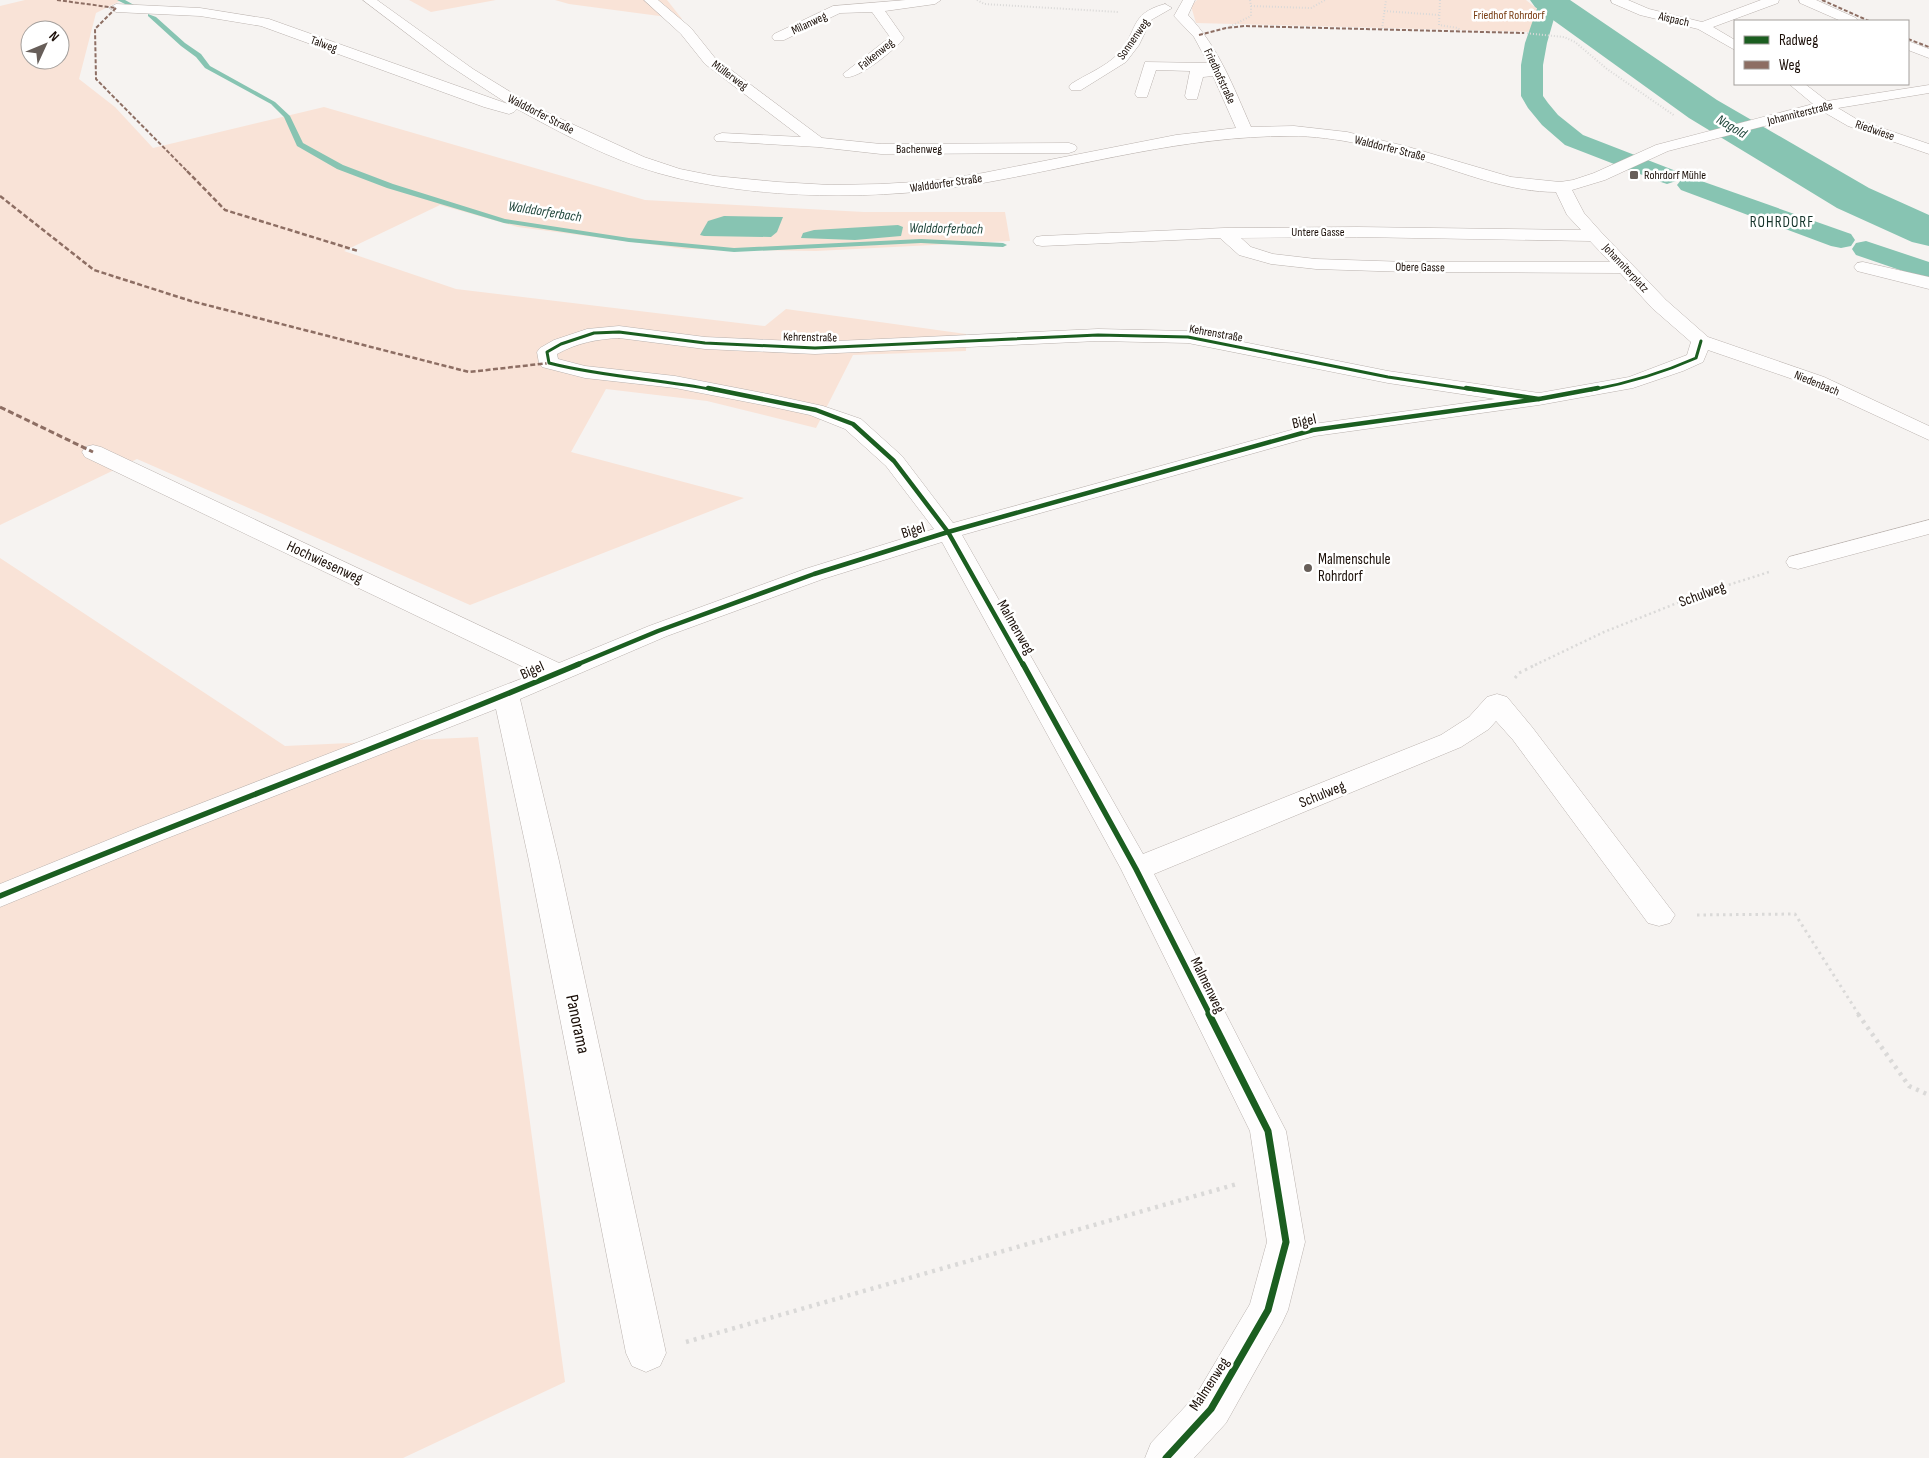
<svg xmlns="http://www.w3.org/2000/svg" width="1929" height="1458" font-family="'Sofia Sans Condensed',sans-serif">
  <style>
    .green { fill: #f9e3d7; fill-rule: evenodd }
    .water { fill: #87c4b2 }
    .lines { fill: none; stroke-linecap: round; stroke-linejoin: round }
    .stream { fill: #87c4b2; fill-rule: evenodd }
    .canal { fill: #87c4b2; fill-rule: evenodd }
    .river { fill: #87c4b2; fill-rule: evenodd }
    .minor-casing { stroke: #bab2ae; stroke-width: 1 }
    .major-casing { stroke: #bab2ae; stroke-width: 1 }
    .path-far3 { stroke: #dad9d8; stroke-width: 2; stroke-dasharray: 1 2; stroke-linecap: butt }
    .path-far2 { stroke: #dad9d8; stroke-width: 2.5; stroke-dasharray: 2 3; stroke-linecap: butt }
    .path-far1 { stroke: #dad9d8; stroke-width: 3; stroke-dasharray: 2.5 4; stroke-linecap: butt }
    .path { stroke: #dad9d8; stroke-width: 4.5; stroke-dasharray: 3 5; stroke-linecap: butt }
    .minor { fill: #fefdfd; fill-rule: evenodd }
    .major { fill: #fefdfd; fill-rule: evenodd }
    .quiet-far2 { stroke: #8d6e63; stroke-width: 2; stroke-dasharray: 4 2; stroke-linecap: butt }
    .quiet-far1 { stroke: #8d6e63; stroke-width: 2.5; stroke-dasharray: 5 2.5; stroke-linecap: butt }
    .quiet { stroke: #8d6e63; stroke-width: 3; stroke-dasharray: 6 3; stroke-linecap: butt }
    .cycleway-far3-casing { stroke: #fff; stroke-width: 5 }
    .cycleway-far2-casing { stroke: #fff; stroke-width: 7 }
    .cycleway-far1-casing { stroke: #fff; stroke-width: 9 }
    .cycleway-casing { stroke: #fff; stroke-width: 10 }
    .cycleway-far3 { stroke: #1b5e20; stroke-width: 3 }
    .cycleway-far2 { stroke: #1b5e20; stroke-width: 4.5 }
    .cycleway-far1 { stroke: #1b5e20; stroke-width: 5.5 }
    .cycleway { stroke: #1b5e20; stroke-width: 7 }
    .poi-dot { fill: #675e59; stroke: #fff; stroke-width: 2 }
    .labels { text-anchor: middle; stroke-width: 5; stroke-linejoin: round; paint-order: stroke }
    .far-park-label { font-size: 12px; fill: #783d13; stroke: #fff }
    .far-street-label { font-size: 12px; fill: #1a0e07; stroke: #fff }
    .far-poi-label { font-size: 12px; fill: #1a0e07; stroke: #fff; text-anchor: start }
    .far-water-label { font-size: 14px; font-style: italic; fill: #173f34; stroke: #fff }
    .far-quarter-label { font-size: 15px; letter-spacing: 1px; fill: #16342b; stroke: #fff }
    .street-label { font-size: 15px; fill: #1a0e07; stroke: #fff }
    .poi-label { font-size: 15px; fill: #1a0e07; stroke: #fff; text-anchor: start }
    .near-street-label { font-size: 18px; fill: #1a0e07; stroke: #fff }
  </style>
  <rect width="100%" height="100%" fill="#f6f3f1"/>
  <g class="green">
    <path d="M25,0H122L96,13L79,79L115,107L153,148L324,107L645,200L864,212H1005L1010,241L816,251L686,249L518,227L440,205L344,251L456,289L765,326L786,309L966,334V351L853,355L816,428L707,401L606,389L571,452L744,498L470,605L137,459L0,525V6ZM30,30H60V60H30Z"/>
    <path d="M409,0H496L431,12Z"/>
    <path d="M555,0H667L682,19L569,4Z"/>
    <path d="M1197,0H1526L1541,12L1533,32L1196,23L1191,6Z"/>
    <path d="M0,558L285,746L478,737L565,1382L403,1458H0Z"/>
  </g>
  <g class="water">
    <path d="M724,216L783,217L777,232L771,237L704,236L700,235L708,221Z"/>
    <path d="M898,225L903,227L901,236L855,240L801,238L803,233L814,230Z"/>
  </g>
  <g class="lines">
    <g class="stream">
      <path d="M117,0H125L134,5L129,6Z"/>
      <path d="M148,14L156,17L185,43L201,54L210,66L275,102L290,116L303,143L343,165L393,184L505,219L629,238L734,248L921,239L1003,243L1007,245L1003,247L921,243L734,252L629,242L504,223L387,188L337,169L297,146L284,117L271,104L205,68L196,57L181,46L148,16Z"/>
    </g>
    <g class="canal">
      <path d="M1540,0L1559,1L1547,43L1543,65V96L1548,103L1558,115L1583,135L1676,171L1680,176L1676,181L1667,184L1658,181L1565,145L1542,125L1528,108L1521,96V65L1525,43Z"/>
      <path d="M1690,177L1851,234L1855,240L1851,246L1841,248L1831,246L1681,190L1677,185L1681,180Z"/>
      <path d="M1866,241L1929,262V280L1856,255L1852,249L1856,243Z"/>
    </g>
    <path class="river" d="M1530,0H1570L1717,100L1869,188L1929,215V246L1912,242L1837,208L1689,118L1535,7Z"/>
    <g class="minor-casing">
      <g id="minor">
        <path d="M363,0H377L473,69L535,107L644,157L680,169L715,176L778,182L830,185L881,184L931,181L983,173L1176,135L1236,128L1213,76L1203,77L1197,99H1187L1185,96L1190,71L1156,70L1147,97H1137L1135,94L1145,62L1208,63L1194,37L1174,16L1183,0H1195L1188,15C1219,48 1233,86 1251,127L1294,126L1347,132L1405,146L1511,177L1560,182L1573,180L1594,173L1656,145L1813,104L1789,84H1805L1827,101L1929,85V93L1838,108L1858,120L1929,144V154L1848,126L1822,111L1668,151L1605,180L1572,190L1584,213L1601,232L1666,300L1708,337L1824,377L1929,426V440L1810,385L1708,350L1703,362L1683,371L1633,388L1539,405L1315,436L962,535L1143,854L1441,735L1469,717L1487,697L1497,694L1507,697L1532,727L1675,915L1670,923L1659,926L1648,923L1513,740L1496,721L1489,729L1461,747L1154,874L1286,1131L1305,1242L1288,1310L1282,1323L1226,1423L1194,1458H1145L1151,1443L1196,1395L1250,1304L1267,1242L1250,1131L1121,869L942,542L823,579L667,636L520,699L559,861L666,1353L660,1366L646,1372L632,1366L626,1353L529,861L496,709L160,841L0,907V884L140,827L536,673L85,457L82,452L85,447L93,445L101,447L559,663L649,626L805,569L934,529L886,466L845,429L810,415L768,406L675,388L585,378L542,367L539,363L537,352L540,348L554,340L587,329L619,326L705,337L815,342L1098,329L1188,331L1388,371L1539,393L1629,377L1687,355L1691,342L1652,308L1620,273L1408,272L1316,269L1271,264L1239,255L1220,238L1042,246L1036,245L1033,241L1036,237L1042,236L1224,228L1357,227L1581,230L1567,215L1556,192C1512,192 1472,176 1431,163C1386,149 1337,136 1290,136C1185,136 1085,165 983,183C884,201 755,201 658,173C609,159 561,133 517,109L514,112L509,114L484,107L261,26L200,16L116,12L109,8L116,4L200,8L269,19L508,104L447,64ZM1357,237L1590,241L1610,262H1408L1316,259L1273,254L1251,247L1241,238ZM619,338L705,349L815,354L1098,341L1188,343L1388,383L1495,399L1313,424L953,523L902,456L861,419L823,406L768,394L675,376L585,366L558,359L557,354C577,343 597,339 619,338Z"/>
        <path d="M644,0H658L691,28L715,58L822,138L881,144L1069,143L1075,145L1077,148L1075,151L1069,153L881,154L818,147L716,141L714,138L716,135L722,133L801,137L705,64L681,34Z"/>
        <path d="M906,0H941L935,4L885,11L904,38C896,49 858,80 845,77L843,74L890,37L872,12L840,13L784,40H774L772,37L774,34L833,6Z"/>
        <path d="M1611,0H1628L1649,9L1702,22L1761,0H1779L1778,3L1713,27L1735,40V50L1698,29L1640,15L1612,3Z"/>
        <path d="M1165,4L1172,8L1151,20L1139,45L1126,62L1081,90H1071L1069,87L1071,84C1085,75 1105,67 1117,55C1139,33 1127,14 1165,4Z"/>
        <path d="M1863,262L1929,277V289L1857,271L1854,267L1857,263Z"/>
        <path d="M1929,520V534L1798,569L1789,567L1786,562L1789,557Z"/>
      </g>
    </g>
    <g class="major-casing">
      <g id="major">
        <path d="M1799,0H1816L1856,18L1858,21H1841L1800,3Z"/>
        <path d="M1908,41L1929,49V58L1908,50Z"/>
      </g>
    </g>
    <g class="path-far3">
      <path d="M977,0L984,4L1118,12"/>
      <path d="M1250,0L1251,6L1311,8L1325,0"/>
      <path d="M1440,0L1439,25L1458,28L1460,31"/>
      <path d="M1384,11L1439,15"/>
      <path d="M1227,28L1251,16V6"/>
      <path d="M1382,29L1386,0"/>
      <path d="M1524,33L1564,37L1575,42L1607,69L1675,116"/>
    </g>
    <path class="path-far2" d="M1535,665L1604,632L1700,594L1769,572"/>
    <g class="path-far1">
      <path d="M1515,678L1519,673L1537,664"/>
      <path d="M1697,915L1795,914L1859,1015"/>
    </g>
    <g class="path">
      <path d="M1858,1014L1909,1086L1929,1095"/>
      <path d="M686,1342L1237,1184"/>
    </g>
    <use href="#minor" class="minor"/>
    <use href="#major" class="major"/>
    <g class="quiet-far2">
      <path d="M57,0L116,8"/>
      <path d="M1822,0L1869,21"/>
      <path d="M116,8L95,29L96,79L188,172"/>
      <path d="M1199,35L1226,28L1245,26L1524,33"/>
      <path d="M1908,39L1929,47"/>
    </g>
    <g class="quiet-far1">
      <path d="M187,171L225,210L358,251"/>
      <path d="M0,196L94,270L191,301L469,372L549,363"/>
    </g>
    <path class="quiet" d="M0,407L93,452"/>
    <g class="cycleway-far3-casing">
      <g id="cycleway-far3">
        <path d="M715,390C660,379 603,377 549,363L547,352L561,344L594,333L619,332L705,343L815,348L1098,335L1188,337L1388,377L1475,390"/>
        <path d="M1591,390C1629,383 1660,374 1696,358L1701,341"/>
      </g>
    </g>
    <g class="cycleway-far2-casing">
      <g id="cycleway-far2">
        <path d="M708,388L816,410L853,424L894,461L948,532L1023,665"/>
        <path d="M1466,388L1539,399"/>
        <path d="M576,665L658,631L814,574L948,532L1313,430L1539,399L1598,388"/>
      </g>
    </g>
    <g class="cycleway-far1-casing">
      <g id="cycleway-far1">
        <path d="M1023,664L1136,869L1210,1015"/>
        <path d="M0,896C192,817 387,745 579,664"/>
      </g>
    </g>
    <g class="cycleway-casing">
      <path id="cycleway" d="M1166,1458L1211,1409L1268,1310L1286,1242L1268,1131L1209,1014"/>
    </g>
    <use href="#cycleway-far3" class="cycleway-far3"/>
    <use href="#cycleway-far2" class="cycleway-far2"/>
    <use href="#cycleway-far1" class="cycleway-far1"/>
    <use href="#cycleway" class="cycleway"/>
  </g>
  <g class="poi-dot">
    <rect x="1629" y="170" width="10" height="10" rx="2.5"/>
    <circle cx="1308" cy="568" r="5"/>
  </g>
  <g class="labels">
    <g class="far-park-label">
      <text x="1509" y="19">Friedhof Rohrdorf</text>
    </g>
    <g class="far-street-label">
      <text transform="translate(1674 19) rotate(13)" y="4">Aispach</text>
      <text transform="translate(809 23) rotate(-25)" y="4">Milanweg</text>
      <text transform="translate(1133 39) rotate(-55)" y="4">Sonnenweg</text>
      <text transform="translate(324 44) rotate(20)" y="4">Talweg</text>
      <text transform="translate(876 54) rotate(-39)" y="4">Falkenweg</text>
      <text transform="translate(730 75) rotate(36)" y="4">Müllerweg</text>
      <text transform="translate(1220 76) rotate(65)" y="4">Friedhofstraße</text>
      <text transform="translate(1800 113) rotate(-14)" y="4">Johanniterstraße</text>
      <text transform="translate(541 114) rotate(27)" y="4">Walddorfer Straße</text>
      <text transform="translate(1875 130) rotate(19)" y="4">Riedwiese</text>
      <text transform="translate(1390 148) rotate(14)" y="4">Walddorfer Straße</text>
      <text x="919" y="153">Bachenweg</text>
      <text transform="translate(946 183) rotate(-8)" y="4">Walddorfer Straße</text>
      <text x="1318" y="236">Untere Gasse</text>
      <text transform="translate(1420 267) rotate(1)" y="4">Obere Gasse</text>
      <text transform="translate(1626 268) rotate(47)" y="4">Johanniterplatz</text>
      <text transform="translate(1216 333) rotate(10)" y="4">Kehrenstraße</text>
      <text transform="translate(810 337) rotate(1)" y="4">Kehrenstraße</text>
      <text transform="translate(1817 383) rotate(22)" y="4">Niedenbach</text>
    </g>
    <g class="far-poi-label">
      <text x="1644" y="179">Rohrdorf Mühle</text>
    </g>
    <g class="far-water-label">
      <text transform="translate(1732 126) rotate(31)" y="5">Nagold</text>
      <text transform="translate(545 211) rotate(9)" y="5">Walddorferbach</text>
      <text transform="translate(946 228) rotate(1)" y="5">Walddorferbach</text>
    </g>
    <g class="far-quarter-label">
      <text x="1782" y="227">ROHRDORF</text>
    </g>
    <g class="street-label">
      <text transform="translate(1304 421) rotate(-13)" y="5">Bigel</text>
      <text transform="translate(913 530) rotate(-17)" y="5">Bigel</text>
      <text transform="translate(325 562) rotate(25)" y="5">Hochwiesenweg</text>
      <text transform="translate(1702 594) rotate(-20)" y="5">Schulweg</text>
      <text transform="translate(1016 627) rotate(60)" y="5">Malmenweg</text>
      <text transform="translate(532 670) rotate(-24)" y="5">Bigel</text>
      <text transform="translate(1322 794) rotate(-22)" y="5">Schulweg</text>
      <text transform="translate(1208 985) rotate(64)" y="5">Malmenweg</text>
      <text transform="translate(1209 1384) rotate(-57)" y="5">Malmenweg</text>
    </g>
    <g class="poi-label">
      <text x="1318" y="564">Malmenschule<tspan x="1318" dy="17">Rohrdorf</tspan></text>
    </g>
    <g class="near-street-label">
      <text transform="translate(578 1024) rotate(78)" y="6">Panorama</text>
    </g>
  </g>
  <rect x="1734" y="20" width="175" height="65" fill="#ffffff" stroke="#a39f9c"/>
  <rect x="1744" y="36" width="25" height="8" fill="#1b5e20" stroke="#a39f9c"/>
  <text x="1779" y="45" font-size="15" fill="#1a0e07">Radweg</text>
  <rect x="1744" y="61" width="25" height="8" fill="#8d6e63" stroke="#a39f9c"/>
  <text x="1779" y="70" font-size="15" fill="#1a0e07">Weg</text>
  <g transform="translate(45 45) rotate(46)"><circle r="24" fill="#ffffff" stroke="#a39f9c"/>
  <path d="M0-4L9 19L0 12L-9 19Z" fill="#675e59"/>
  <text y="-8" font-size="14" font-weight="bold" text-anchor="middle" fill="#1a0e07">N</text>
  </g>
</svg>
